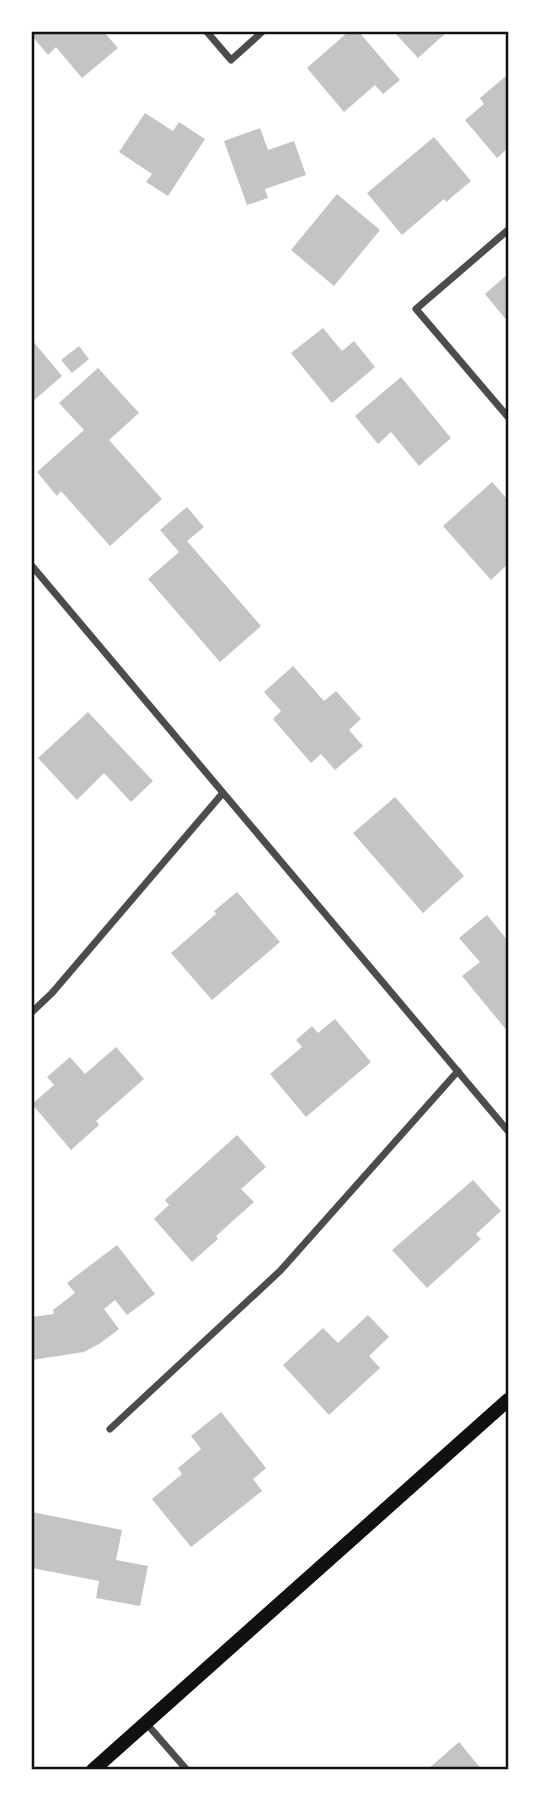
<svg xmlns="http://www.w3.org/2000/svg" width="540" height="1801" font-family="Roboto,sans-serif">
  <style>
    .building { fill: #c4c4c4 }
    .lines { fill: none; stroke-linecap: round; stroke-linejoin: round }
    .minor { stroke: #4c4c4c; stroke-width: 7 }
    .secondary { stroke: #111; stroke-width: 14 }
    .neatline { fill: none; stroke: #111; stroke-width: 2.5 }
  </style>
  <rect width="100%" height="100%" fill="#fff"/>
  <g class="building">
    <path d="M35,32H104L118,48L82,78L56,47L48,55L32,36Z"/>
    <path d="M348,32H359L400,80L383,94L375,85L344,112L307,68Z"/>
    <path d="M394,32H447L418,58Z"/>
    <path d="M506,76L508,80V148L497,158L465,120L484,104L480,98Z"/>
    <path d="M145,113L173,131L179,122L205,139L168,196L146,182L152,174L119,152Z"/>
    <path d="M260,128L268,150L294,141L306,175L265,189L268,198L247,205L224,141Z"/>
    <path d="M434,137L471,181L446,202L444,199L402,235L367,193Z"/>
    <path d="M337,194L380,230L334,286L291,250Z"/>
    <path d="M508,274V322L485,294Z"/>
    <path d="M323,328L342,351L354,341L375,367L332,403L291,353Z"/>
    <path d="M32,340L62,376L32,402Z"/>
    <path d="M79,346L89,359L72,373L61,360Z"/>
    <path d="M98,368L139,413L109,440L162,499L110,546L61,491L57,496L37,472L84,430L59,403Z"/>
    <path d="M401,377L451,438L419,466L391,432L378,444L355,416Z"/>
    <path d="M492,482L508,500V564L491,580L443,526Z"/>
    <path d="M187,507L204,527L187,541L261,626L220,662L148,579L179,552L160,530Z"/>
    <path d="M293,666L324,701L336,691L361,719L349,730L363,746L335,770L321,754L311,763L273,719L281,711L264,692Z"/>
    <path d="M88,712L153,781L131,802L104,773L77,800L38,758Z"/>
    <path d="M395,797L464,876L423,913L353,833Z"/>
    <path d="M237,892L280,942L212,1000L171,953L216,914L214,911Z"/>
    <path d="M487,915L508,941V1032L462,976L480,962L459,938Z"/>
    <path d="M335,1019L371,1062L306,1117L270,1074L302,1047L296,1040L312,1026L318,1033Z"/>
    <path d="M116,1047L144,1079L96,1121L99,1125L71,1150L32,1104L54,1085L47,1077L70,1057L85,1074Z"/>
    <path d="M237,1135L266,1167L241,1189L254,1202L216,1236L218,1239L192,1262L154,1219L169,1205L165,1200Z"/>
    <path d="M473,1180L501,1211L476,1234L481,1239L427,1288L392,1250Z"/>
    <path d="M117,1245L155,1294L127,1315L115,1300L104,1309L119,1329L99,1344L84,1352L32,1360V1317L54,1314L53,1310L75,1293L67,1283Z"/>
    <path d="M368,1315L389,1337L369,1356L380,1368L329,1415L283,1365L323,1328L338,1343Z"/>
    <path d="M221,1412L266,1468L253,1479L262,1491L191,1547L152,1499L182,1474L178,1468L201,1449L191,1436Z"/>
    <path d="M32,1512L122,1530L116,1560L148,1566L140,1606L96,1598L99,1581L32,1568Z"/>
    <path d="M459,1742L482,1770H427Z"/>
  </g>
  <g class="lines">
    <g class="minor">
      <path d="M207,32L231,60L262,32"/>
      <path d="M508,230L416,309L508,417"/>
      <path d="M32,566L508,1131"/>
      <path d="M32,1012L52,993L222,794"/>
      <path d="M110,1429L280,1271L458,1071"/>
      <path d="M146,1723L187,1770"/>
    </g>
    <path class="secondary" d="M93,1770L508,1400"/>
  </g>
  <rect width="540" height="1801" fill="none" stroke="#ffffff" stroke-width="66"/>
  <rect x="33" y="33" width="474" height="1735" class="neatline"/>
</svg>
